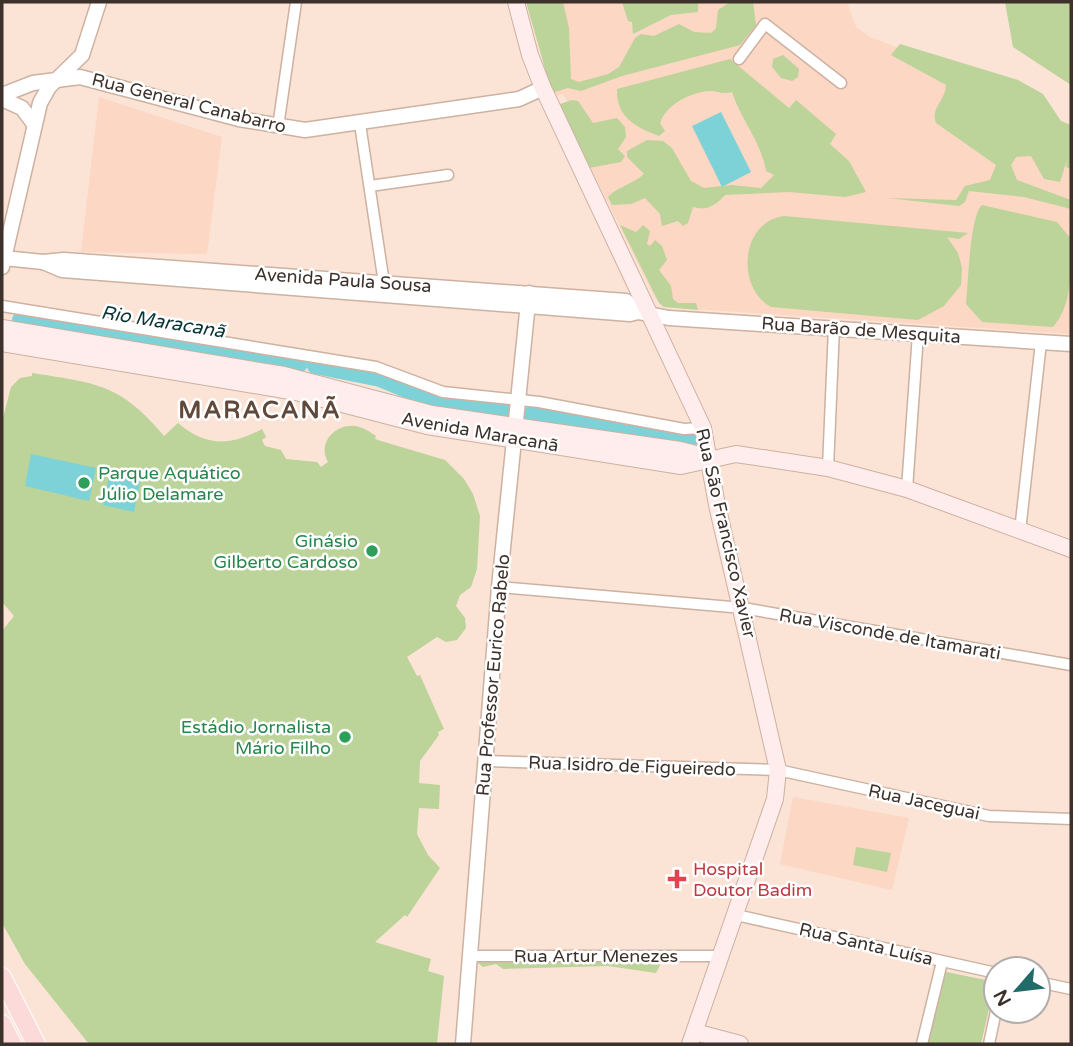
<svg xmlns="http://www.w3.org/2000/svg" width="1073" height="1046" font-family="'Varela Round',sans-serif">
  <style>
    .built { fill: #fcd7c3 }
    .green { fill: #bcd399 }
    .water { fill: #7dd2d8 }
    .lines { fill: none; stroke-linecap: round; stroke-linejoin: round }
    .river { stroke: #7dd2d8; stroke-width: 16 }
    .minor-casing { stroke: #cdb1a1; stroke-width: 13 }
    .tertiary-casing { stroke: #cdb1a1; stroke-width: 17 }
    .secondary-casing { stroke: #cdb1a1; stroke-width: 18 }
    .primary-casing { stroke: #fff; stroke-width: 20 }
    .minor { stroke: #fff; stroke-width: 10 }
    .tertiary { stroke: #fff; stroke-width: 14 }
    .secondary { stroke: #feedec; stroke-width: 16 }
    .primary { stroke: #fddada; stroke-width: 18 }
    .leisure-dot { fill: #2e9e5b; stroke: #fff; stroke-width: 2.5 }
    .health-dot { fill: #e0444e; stroke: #fff; stroke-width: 2.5 }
    .labels { text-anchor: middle; stroke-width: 5; stroke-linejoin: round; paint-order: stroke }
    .street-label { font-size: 18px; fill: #3d312b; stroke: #fff }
    .leisure-label { font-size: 18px; fill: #27864d; stroke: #fff; text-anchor: end }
    .health-label { font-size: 18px; fill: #be3a42; stroke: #fff; text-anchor: start }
    .water-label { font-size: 19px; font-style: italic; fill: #093436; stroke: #fff }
    .district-label { font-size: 24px; font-weight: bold; letter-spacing: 2px; fill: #60483a; stroke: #fff }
  </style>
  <rect width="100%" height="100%" fill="#fbe3d6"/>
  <g class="built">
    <path d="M527,2H847L856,27L870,37L904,50L1071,149V334L664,307L655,298L563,112L568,103L563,94L557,96L554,93Z"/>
    <path d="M99,97L222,137L207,254L81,252Z"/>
    <path d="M793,797L909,818L892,890L780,864Z"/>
  </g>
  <g class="green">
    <path d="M526,2H563L569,28L571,79L579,82L608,74L619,67L635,38L641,34L654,36L679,24L694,32L711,33L716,28L718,10L730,2H753L756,25L740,45L622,76L581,91L568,88L552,93Z"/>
    <path d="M622,2H698V12L671,15L633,34L632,22L628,21Z"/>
    <path d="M1005,2H1071V85L1013,47Z"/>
    <path d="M900,44L1018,80L1043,94L1061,121L1071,125V169L1066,167L1067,160L1060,182L1044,179L1031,156L1016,157L1011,165L1017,180L1071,200V209L1024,197L969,191L965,202L959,206L887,198L956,200L965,186L990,180L996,165L936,123C930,108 946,100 946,85L891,55Z"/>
    <path d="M783,55L799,69L798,77L792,81L781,78L772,67L773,59Z"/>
    <path d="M730,59L789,108L796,100L836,134L830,144L849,161L866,192L845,197L789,192L725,195C715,206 707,211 693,207L688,223L683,226L678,221L662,226L660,214L645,198L631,204L612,205L608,197C617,187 633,184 644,174L627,157V151L647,140L663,141L672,148L691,181L704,188L731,185L761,188L774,175L766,171C761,141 741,120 732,92C722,95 719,91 710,91C690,92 666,105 660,123L665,131L659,136C635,127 616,117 617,89Z"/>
    <path d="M572,100L578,101L593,123L617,118L625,127L626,137L618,149L625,156L621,162L589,168L584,164L560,104Z"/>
    <path d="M982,205L1057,222L1071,239C1071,270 1073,304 1053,327L982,322L966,304C968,285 970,215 982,205Z"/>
    <path d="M784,216L968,233L959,239L947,237L958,253L962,268L961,285L944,306L918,320L771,307C736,288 740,222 784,216Z"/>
    <path d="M620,225L636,232L643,225L650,231L647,244L650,246L655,240L662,246L667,260L659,270L671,286L673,299L678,303H696L698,310L664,307L659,303Z"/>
    <path d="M32,373C96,383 121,384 164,436L178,423C206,447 231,446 262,429L266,437L262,440L265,446L281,450L286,459L317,462L321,467L328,462C317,443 335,424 355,426C363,427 370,432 376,436L375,439L381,441L445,460L464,479L473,494L480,516L477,569L471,587L460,595L456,606L465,618L466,628L457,640L446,642L437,637L407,657L417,676L420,675L444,729L438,732L439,735L420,761L419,783L440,785L439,809L419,808L417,834L428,855L440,868L407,917L405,915L375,942L431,959L428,971L444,976L437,1044H89L25,964L2,923V631L14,616L2,602V422L11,387L20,378L32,376Z"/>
    <path d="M856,847L891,853L887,872L853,865Z"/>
    <path d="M479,958L659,961L660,965L656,973L608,966L503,969L496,964L483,967L478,963Z"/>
    <path d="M942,971L995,982L981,1044H925Z"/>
  </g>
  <g class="water">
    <path d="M721,112L751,172L722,187L692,126Z"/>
    <path d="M31,454L96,468L89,501L25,486Z"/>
    <path d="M110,472L141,478L134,512L103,505Z"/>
  </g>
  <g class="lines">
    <g class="river">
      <path d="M20,320L300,364"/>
      <path d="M315,366L380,379L431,400L506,410"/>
      <path d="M531,414L691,440"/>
    </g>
    <g class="minor-casing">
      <g id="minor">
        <path d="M739,59L765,24L841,83"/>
        <path d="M360,124L385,290"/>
        <path d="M278,127L296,2"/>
        <path d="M370,186L448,175"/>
        <path d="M2,306L376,367L443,392L539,402L684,429L703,428"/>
        <path d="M828,468L834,327"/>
        <path d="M907,489L918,334"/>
        <path d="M1020,531L1041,342"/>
        <path d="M499,587L743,608L1071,665"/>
        <path d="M486,761L778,770L989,816L1071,819"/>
        <path d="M736,915L996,973"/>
        <path d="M470,956H721"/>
        <path d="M1038,982L1071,989"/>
        <path d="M922,1044L942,962"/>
        <path d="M989,1044L996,1011"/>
      </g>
    </g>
    <g class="tertiary-casing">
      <g id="tertiary">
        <path d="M2,95L33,83L80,77L239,119L305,130L519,99L543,88"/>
        <path d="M2,99L22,108L34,124"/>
        <path d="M4,258L43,262L64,260L626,301L638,312"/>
        <path d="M43,262L62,270L630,314L638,312L669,318L1071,344"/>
        <path d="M2,267L40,103L49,87L82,55L99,2"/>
        <path d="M463,1044L499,587L529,293"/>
      </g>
    </g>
    <g class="secondary-casing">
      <g id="secondary">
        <path d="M516,2L530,55L543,88L703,428L717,505L778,770L775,799L690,1044"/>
        <path d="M2,328L284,375L432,414L680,450L709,457"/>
        <path d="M2,343L296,392L427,426L681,466L736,454L828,468L907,489L1071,549"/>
        <path d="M695,1032L740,1044"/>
      </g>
    </g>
    <g class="primary-casing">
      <g id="primary">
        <path d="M2,977L36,1044"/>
        <path d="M2,1024L12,1044"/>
      </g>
    </g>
    <use href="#minor" class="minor"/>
    <use href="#tertiary" class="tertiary"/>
    <use href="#secondary" class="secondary"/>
    <use href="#primary" class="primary"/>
  </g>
  <g class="leisure-dot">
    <circle cx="84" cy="483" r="7"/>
    <circle cx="372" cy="551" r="7"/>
    <circle cx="345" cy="737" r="7"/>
  </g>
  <path class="health-dot" d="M673.5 868.5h7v7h7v7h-7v7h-7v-7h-7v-7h7z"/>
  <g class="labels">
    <g class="street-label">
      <text transform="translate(189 103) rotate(14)" y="6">Rua General Canabarro</text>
      <text transform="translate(343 280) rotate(4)" y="6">Avenida Paula Sousa</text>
      <text transform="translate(861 330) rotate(4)" y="6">Rua Barão de Mesquita</text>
      <text transform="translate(480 432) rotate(10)" y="6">Avenida Maracanã</text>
      <text transform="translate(726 533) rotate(77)" y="6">Rua São Francisco Xavier</text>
      <text transform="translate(890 634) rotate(10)" y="6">Rua Visconde de Itamarati</text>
      <text transform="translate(493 675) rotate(-85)" y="6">Rua Professor Eurico Rabelo</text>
      <text transform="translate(632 766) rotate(2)" y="6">Rua Isidro de Figueiredo</text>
      <text transform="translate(924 802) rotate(12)" y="6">Rua Jaceguai</text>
      <text transform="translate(866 944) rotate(13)" y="6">Rua Santa Luísa</text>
      <text x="596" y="962">Rua Artur Menezes</text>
    </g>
    <g class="leisure-label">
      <text x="98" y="479" text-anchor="start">Parque Aquático<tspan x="98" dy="21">Júlio Delamare</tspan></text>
      <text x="358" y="547">Ginásio<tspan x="358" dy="21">Gilberto Cardoso</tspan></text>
      <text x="331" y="733">Estádio Jornalista<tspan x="331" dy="21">Mário Filho</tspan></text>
    </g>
    <g class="health-label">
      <text x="693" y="875">Hospital<tspan x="693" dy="21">Doutor Badim</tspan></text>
    </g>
    <g class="water-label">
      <text transform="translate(163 321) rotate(9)" y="7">Rio Maracanã</text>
    </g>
    <g class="district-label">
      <text x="260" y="418">MARACANÃ</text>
    </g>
  </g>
  <rect width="1073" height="1046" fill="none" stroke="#3d312b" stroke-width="7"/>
  <g transform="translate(1017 990) rotate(242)"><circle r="33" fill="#ffffff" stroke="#b1adaa" stroke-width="2"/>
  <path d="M0-5L12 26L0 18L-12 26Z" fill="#216c69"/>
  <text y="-10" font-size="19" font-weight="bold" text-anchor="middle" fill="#3d312b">N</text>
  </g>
</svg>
